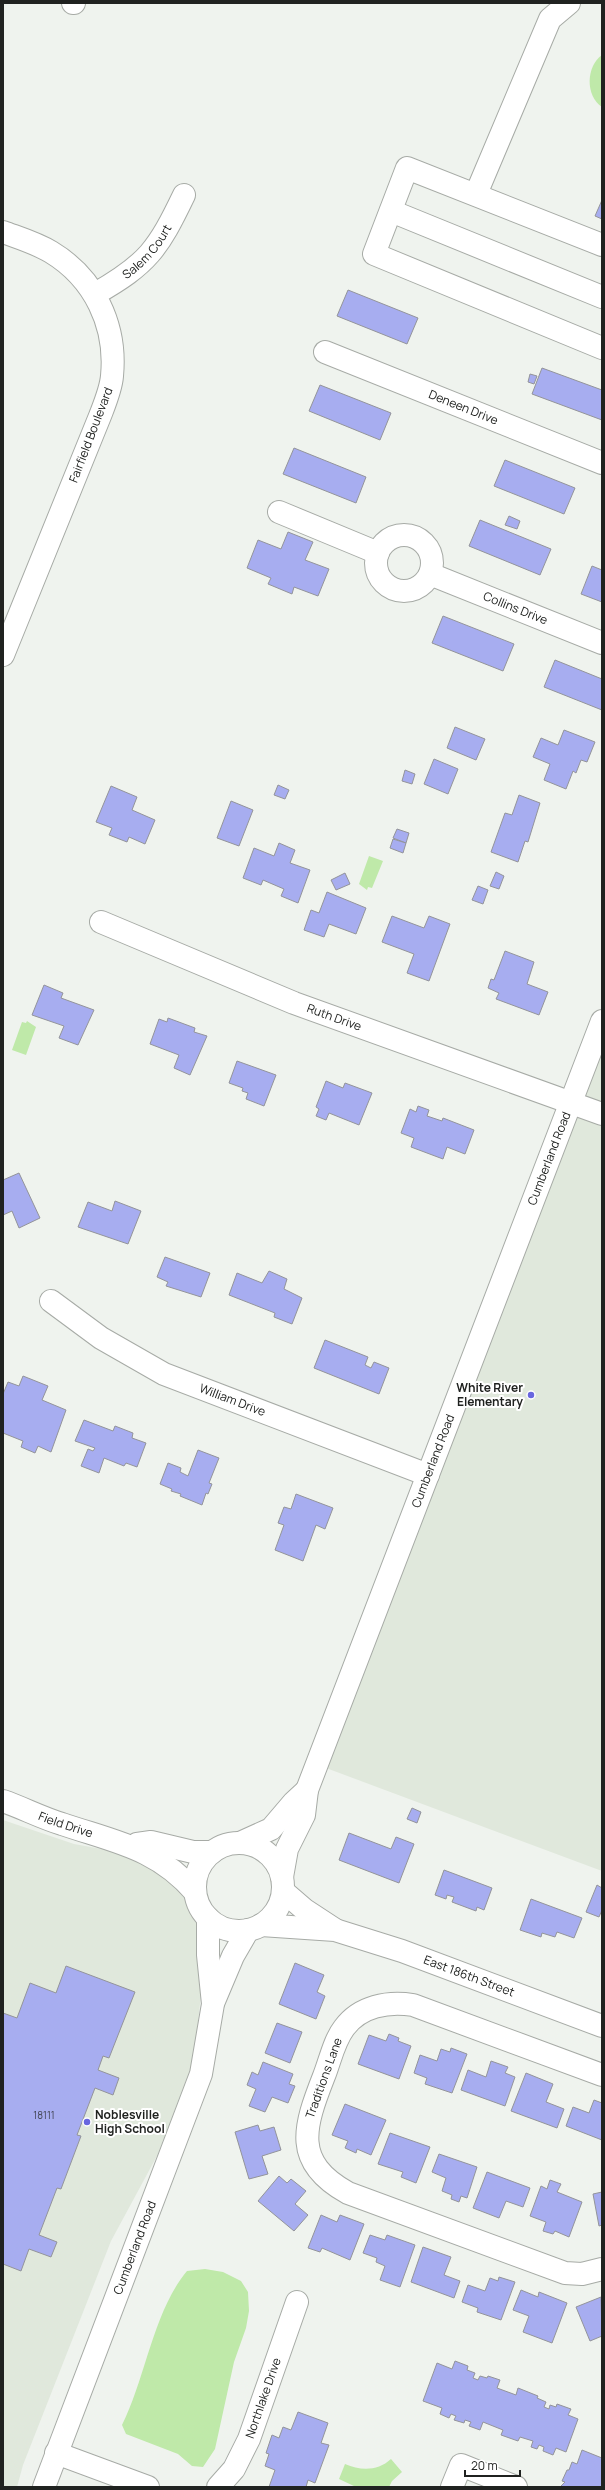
<svg xmlns="http://www.w3.org/2000/svg" width="605" height="2490" font-family="Manrope,sans-serif">
  <style>
    .built { fill: #e0e8dc }
    .water { fill: #bfe9a9 }
    .building { fill: #a7adf0; stroke: #93949a }
    .lines { fill: none; stroke-linecap: round; stroke-linejoin: round }
    .minor-casing { stroke: #a7aba6; stroke-width: 24 }
    .minor { stroke: #fff; stroke-width: 22 }
    .poi-dot { fill: #6866df; stroke: #fff; stroke-width: 1.5 }
    .labels { text-anchor: middle; stroke-width: 4; stroke-linejoin: round; paint-order: stroke }
    .number-label { font-size: 10px; fill: #424554 }
    .street-label { font-size: 12px; fill: #202220; stroke: #fff }
    .poi-label { font-size: 12px; font-weight: bold; fill: #202220; stroke: #fff; text-anchor: end }
  </style>
  <rect width="100%" height="100%" fill="#eff3ee"/>
  <g class="built">
    <path d="M602,1024V1871L318,1765Z"/>
    <path d="M3,1820L74,1844L113,1851L156,1864L185,1893L193,1911L202,1940L203,1975L194,2060L158,2154L111,2241L23,2465L17,2487H3Z"/>
  </g>
  <g class="water">
    <path d="M602,55V107C585,96 586,66 602,55Z"/>
    <path d="M369,856L383,861L372,888L368,887L367,890L359,884Z"/>
    <path d="M27,1021L36,1027L26,1055L12,1050L22,1022L26,1023Z"/>
    <path d="M205,2269L223,2272L241,2281L248,2292L249,2311L246,2328L234,2362L215,2449L203,2467L192,2466L178,2454L126,2434L122,2425C146,2377 153,2312 187,2271Z"/>
    <path d="M391,2459L402,2472L392,2481L389,2487H356L339,2479L345,2464C361,2471 378,2471 391,2459Z"/>
  </g>
  <g class="building">
    <path d="M602,200V219L595,216Z"/>
    <path d="M348,290L418,318L407,344L337,316Z"/>
    <path d="M542,368L602,390V420L532,394Z"/>
    <path d="M530,374L537,376L534,384L528,382Z"/>
    <path d="M320,385L391,413L380,440L309,411Z"/>
    <path d="M294,448L366,477L356,503L283,474Z"/>
    <path d="M505,460L575,488L564,514L494,486Z"/>
    <path d="M509,516L520,521L517,529L505,525Z"/>
    <path d="M480,520L551,549L540,575L469,546Z"/>
    <path d="M288,532L313,542L305,560L329,569L318,596L294,587L292,594L268,584L271,578L247,568L258,540L281,549Z"/>
    <path d="M592,566L602,570V602L581,594Z"/>
    <path d="M443,616L514,644L503,671L432,643Z"/>
    <path d="M555,660L602,679V710L544,687Z"/>
    <path d="M455,727L485,739L476,760L447,748Z"/>
    <path d="M564,730L595,742L587,762L581,760L576,773L573,771L566,789L544,780L550,764L533,757L541,738L558,745Z"/>
    <path d="M434,759L458,769L448,794L424,784Z"/>
    <path d="M405,770L415,774L412,784L402,781Z"/>
    <path d="M278,785L289,790L285,799L274,795Z"/>
    <path d="M111,786L137,797L132,810L155,820L145,844L129,837L127,842L109,835L112,828L96,822Z"/>
    <path d="M519,795L540,803L528,842L525,841L518,862L491,852L505,813L512,815Z"/>
    <path d="M231,801L253,810L239,846L217,838Z"/>
    <path d="M397,829L409,833L406,843L393,838Z"/>
    <path d="M393,839L406,843L403,853L390,848Z"/>
    <path d="M279,843L295,850L290,863L310,870L298,903L281,896L284,889L263,880L261,885L243,878L254,848L274,856Z"/>
    <path d="M496,872L504,876L499,889L490,886Z"/>
    <path d="M345,873L350,884L336,890L331,880Z"/>
    <path d="M478,886L488,890L483,904L472,900Z"/>
    <path d="M327,892L366,908L356,934L329,924L324,937L304,930L311,910L319,913Z"/>
    <path d="M392,916L424,928L429,916L450,924L429,981L407,973L414,954L382,942Z"/>
    <path d="M505,951L534,962L527,984L548,992L539,1015L496,999L499,993L488,988L491,979L494,980Z"/>
    <path d="M44,985L63,993L61,998L94,1010L78,1045L59,1038L64,1026L32,1015Z"/>
    <path d="M168,1018L195,1028L194,1032L207,1036L190,1075L174,1068L179,1055L150,1044L159,1019L167,1022Z"/>
    <path d="M237,1061L276,1075L264,1106L246,1099L248,1093L242,1091L243,1088L229,1083Z"/>
    <path d="M326,1081L343,1088L345,1083L372,1093L359,1125L329,1113L326,1120L316,1116L319,1109L316,1107Z"/>
    <path d="M418,1106L429,1110L427,1116L442,1121L443,1118L474,1130L465,1154L447,1147L443,1159L411,1147L414,1138L401,1133L410,1109L416,1112Z"/>
    <path d="M19,1173L40,1218L19,1228L12,1211L3,1215V1180Z"/>
    <path d="M115,1201L141,1211L128,1244L78,1227L88,1202L112,1211Z"/>
    <path d="M165,1257L210,1273L201,1297L166,1286L168,1282L157,1277Z"/>
    <path d="M269,1271L287,1279L284,1289L302,1298L292,1324L274,1317L275,1313L229,1295L237,1273L262,1283Z"/>
    <path d="M325,1340L368,1357L365,1365L371,1368L374,1362L389,1368L379,1394L314,1368Z"/>
    <path d="M23,1376L48,1386L42,1400L66,1410L51,1452L38,1446L35,1453L21,1447L23,1441L3,1433V1394L8,1382L19,1386Z"/>
    <path d="M84,1420L113,1431L115,1426L133,1433L132,1438L146,1443L137,1467L126,1463L124,1466L104,1458L99,1473L81,1466L88,1449L93,1451L95,1448L75,1441Z"/>
    <path d="M198,1450L219,1458L209,1483L212,1484L208,1494L206,1493L202,1505L180,1496L181,1494L171,1491L172,1489L160,1484L168,1463L181,1468L180,1472L188,1476Z"/>
    <path d="M296,1494L333,1508L325,1529L316,1525L303,1561L275,1550L284,1525L278,1523L284,1507L291,1509Z"/>
    <path d="M412,1808L421,1812L417,1823L407,1819Z"/>
    <path d="M349,1833L391,1849L396,1837L414,1844L399,1883L339,1860Z"/>
    <path d="M444,1870L492,1888L484,1910L477,1907L476,1911L452,1902L454,1897L447,1895L446,1899L435,1895Z"/>
    <path d="M597,1885L602,1888V1910L599,1917L586,1912Z"/>
    <path d="M531,1899L582,1918L574,1938L557,1932L555,1937L542,1933L541,1937L520,1930Z"/>
    <path d="M295,1963L324,1975L317,1992L325,1996L316,2019L279,2004Z"/>
    <path d="M66,1966L135,1992L109,2058L103,2056L98,2070L119,2078L113,2095L95,2088L77,2135L81,2136L61,2189L57,2188L39,2235L57,2242L51,2257L29,2249L21,2271L3,2264V2013L17,2018L30,1983L56,1993Z"/>
    <path d="M277,2023L302,2032L290,2063L265,2053Z"/>
    <path d="M389,2034L399,2038L398,2041L411,2046L399,2079L358,2064L369,2035L386,2041Z"/>
    <path d="M451,2048L467,2054L452,2093L425,2084L427,2078L414,2073L420,2055L437,2061L441,2049L450,2052Z"/>
    <path d="M491,2061L508,2067L505,2073L515,2077L505,2106L461,2090L468,2070L486,2077Z"/>
    <path d="M263,2062L293,2074L289,2084L295,2086L288,2103L272,2097L265,2112L249,2106L256,2089L247,2085L252,2072L258,2075Z"/>
    <path d="M526,2073L553,2084L546,2102L564,2109L557,2128L511,2111Z"/>
    <path d="M594,2100L602,2103V2140L566,2126L573,2107L589,2113Z"/>
    <path d="M345,2104L386,2120L371,2155L357,2149L356,2153L345,2148L348,2141L332,2135Z"/>
    <path d="M258,2125L260,2131L274,2127L281,2150L262,2156L268,2174L249,2179L235,2132Z"/>
    <path d="M390,2133L430,2147L416,2183L401,2177L403,2172L378,2164Z"/>
    <path d="M439,2154L477,2167L467,2198L461,2196L459,2202L451,2199L452,2195L442,2191L446,2178L432,2172Z"/>
    <path d="M487,2172L530,2188L523,2207L506,2201L499,2218L473,2208Z"/>
    <path d="M279,2176L287,2183L291,2179L306,2191L295,2204L308,2215L294,2231L258,2201Z"/>
    <path d="M550,2180L561,2184L557,2192L582,2202L569,2237L555,2231L553,2234L543,2231L546,2222L530,2216L541,2186L547,2189Z"/>
    <path d="M602,2192V2225L599,2226L593,2194Z"/>
    <path d="M321,2215L337,2222L340,2215L364,2224L350,2260L322,2248L320,2252L308,2248Z"/>
    <path d="M370,2235L385,2240L387,2235L415,2245L400,2287L380,2280L385,2266L376,2262L377,2258L363,2253Z"/>
    <path d="M423,2247L451,2257L444,2275L460,2281L454,2298L411,2282Z"/>
    <path d="M499,2277L515,2282L501,2320L477,2312L478,2308L462,2302L468,2285L485,2291L490,2278L498,2281Z"/>
    <path d="M521,2290L538,2297L539,2292L567,2303L552,2343L523,2332L529,2316L513,2310Z"/>
    <path d="M601,2297L602,2336L590,2341L576,2307Z"/>
    <path d="M455,2361L468,2366L467,2370L475,2373L473,2378L478,2380L480,2376L487,2378L488,2376L500,2380L497,2388L516,2395L518,2388L538,2396L537,2398L546,2402L544,2407L549,2409L550,2405L556,2407L557,2404L571,2409L568,2415L578,2419L566,2452L556,2448L553,2455L543,2451L544,2447L539,2445L537,2449L531,2447L533,2441L520,2437L518,2441L501,2435L503,2430L483,2422L480,2430L469,2426L471,2422L465,2420L464,2423L454,2420L456,2416L451,2414L449,2418L440,2414L442,2408L423,2401L437,2363L452,2369Z"/>
    <path d="M298,2412L328,2423L321,2443L329,2445L315,2483L308,2480L306,2487H269L275,2470L265,2466L269,2454L266,2453L272,2435L279,2438L283,2427L291,2430Z"/>
    <path d="M582,2450L602,2458V2487H560L565,2482L562,2481L567,2470H569L572,2462L577,2464Z"/>
  </g>
  <g class="lines">
    <g class="minor-casing">
      <g id="minor">
        <path d="M73,3H74"/>
        <path d="M476,194L550,19L569,3"/>
        <path d="M391,211L602,297"/>
        <path d="M3,232C19,238 36,243 51,252C94,278 117,325 112,376C111,389 105,403 100,416L3,655"/>
        <path d="M602,245L407,168L374,254L602,348"/>
        <path id="s1" d="M95,294C148,264 158,249 184,195"/>
        <path id="s2" d="M325,352L602,463"/>
        <path d="M279,512L378,553"/>
        <circle cx="404" cy="563" r="28"/>
        <path id="s3" d="M430,574L602,643"/>
        <path id="s4" d="M101,922L294,1003L602,1114"/>
        <path id="s5" d="M51,1301L101,1338L164,1374L428,1475"/>
        <path id="s6" d="M3,1801C23,1808 42,1818 62,1824C115,1842 157,1848 195,1892"/>
        <path d="M240,1843L271,1829L294,1802L307,1790"/>
        <circle cx="239" cy="1887" r="44"/>
        <path d="M137,1844L151,1842L193,1852H212"/>
        <path id="s7" d="M282,1877L287,1849L304,1815L307,1790L602,1021"/>
        <path d="M283,1891L305,1910L334,1929"/>
        <path id="s8" d="M261,1925L335,1930L402,1951L602,2026"/>
        <path d="M214,2001L233,1956L248,1930"/>
        <path d="M602,2075L413,2005C388,2001 360,2006 344,2028C334,2041 330,2061 324,2076C304,2127 292,2162 348,2193L565,2273L582,2274L602,2269"/>
        <path d="M56,2453L148,2487"/>
        <path id="s9" d="M44,2487L201,2074L213,2004L208,1955V1918"/>
        <path id="s10" d="M218,2487L234,2469L249,2439L297,2302"/>
        <path d="M452,2487L461,2465L516,2487"/>
      </g>
    </g>
    <use href="#minor" class="minor"/>
  </g>
  <g class="poi-dot">
    <circle cx="531" cy="1395" r="4"/>
    <circle cx="87" cy="2122" r="4"/>
  </g>
  <g class="labels">
    <g class="number-label">
      <text x="44" y="2119">18111</text>
    </g>
    <g class="street-label">
      <text dy="4" stroke="none"><textPath href="#s1" startOffset="68">Salem Court</textPath></text>
      <text dy="4" stroke="none"><textPath href="#s2" startOffset="149">Deneen Drive</textPath></text>
      <text transform="translate(91 435) rotate(-69)" y="4">Fairfield Boulevard</text>
      <text dy="4" stroke="none"><textPath href="#s3" startOffset="92">Collins Drive</textPath></text>
      <text dy="4" stroke="none"><textPath href="#s4" startOffset="252">Ruth Drive</textPath></text>
      <text dy="4" stroke="none"><textPath href="#s7" startOffset="768">Cumberland Road</textPath></text>
      <text dy="4" stroke="none"><textPath href="#s5" startOffset="208">William Drive</textPath></text>
      <text dy="4" stroke="none"><textPath href="#s7" startOffset="444">Cumberland Road</textPath></text>
      <text dy="4" stroke="none"><textPath href="#s6" startOffset="67">Field Drive</textPath></text>
      <text dy="4" stroke="none"><textPath href="#s8" startOffset="216">East 186th Street</textPath></text>
      <text transform="translate(324 2078) rotate(-70)" y="4">Traditions Lane</text>
      <text dy="4" stroke="none"><textPath href="#s9" startOffset="256">Cumberland Road</textPath></text>
      <text dy="4" stroke="none"><textPath href="#s10" startOffset="101">Northlake Drive</textPath></text>
    </g>
    <g class="poi-label">
      <text x="523" y="1392">White River<tspan x="523" dy="14">Elementary</tspan></text>
      <text x="95" y="2119" text-anchor="start">Noblesville<tspan x="95" dy="14">High School</tspan></text>
    </g>
  </g>
  <rect width="605" height="2490" fill="none" stroke="#202220" stroke-width="8"/>
  <path d="M465 2470v6h55v-6" fill="none" stroke="#202220" stroke-width="2"/>
  <text x="471" y="2470" font-size="12" fill="#202220" stroke="#ffffff" stroke-width="3" paint-order="stroke">20 m</text>
</svg>
